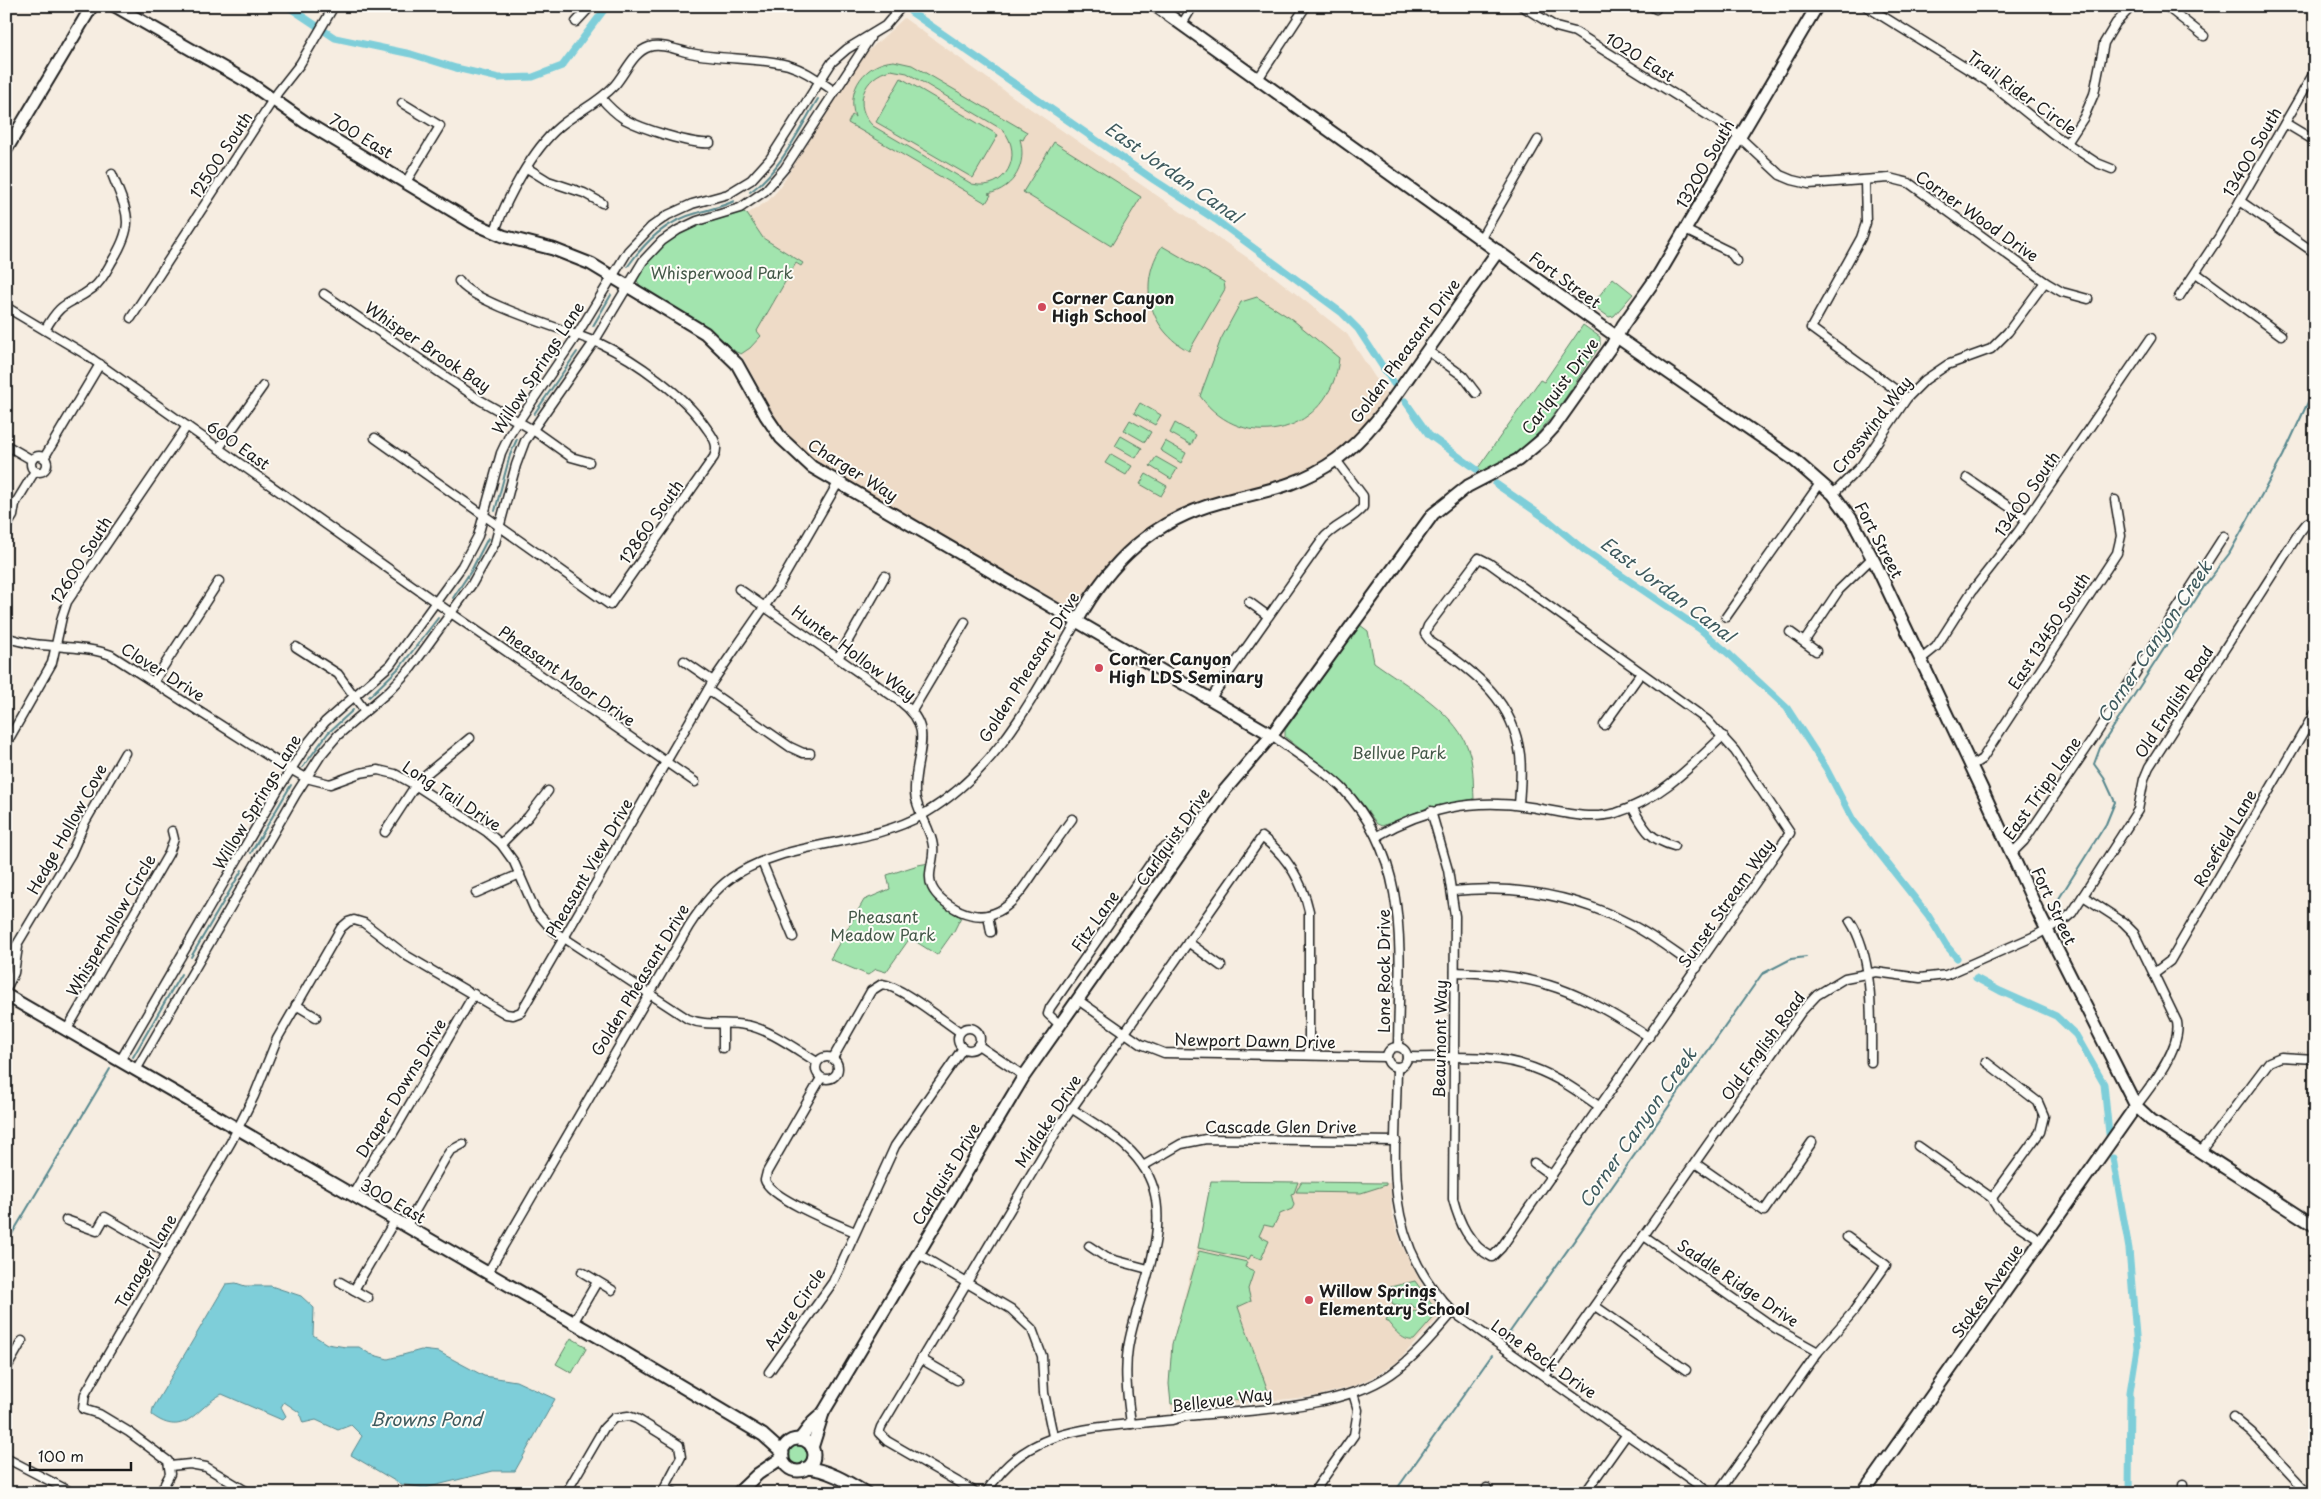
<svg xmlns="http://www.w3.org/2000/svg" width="2321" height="1499" font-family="'Playpen Sans',sans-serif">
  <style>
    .built { fill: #eedbc7 }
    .green { fill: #a2e4ae; stroke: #5f8065; fill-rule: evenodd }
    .water { fill: #7eced9; stroke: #57878d }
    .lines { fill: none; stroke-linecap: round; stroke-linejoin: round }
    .stream { stroke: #57878d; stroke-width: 2 }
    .canal { stroke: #7eced9; stroke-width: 7 }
    .street-casing { stroke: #1c1c1c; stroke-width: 11 }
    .secondary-casing { stroke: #1c1c1c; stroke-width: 15 }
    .street { stroke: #fdfcf7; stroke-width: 8 }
    .secondary { stroke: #fdfcf7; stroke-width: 11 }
    .poi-dot { fill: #d1495b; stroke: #fdfcf7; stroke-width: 2 }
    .labels { text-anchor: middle; stroke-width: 4; stroke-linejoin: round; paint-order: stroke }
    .street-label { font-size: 16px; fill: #1c1c1c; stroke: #fdfcf7 }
    .park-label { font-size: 16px; fill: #445848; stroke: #fdfcf7 }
    .poi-label { font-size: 16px; font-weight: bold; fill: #1c1c1c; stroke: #fdfcf7; text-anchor: start }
    .water-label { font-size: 18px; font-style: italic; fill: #3e5a5e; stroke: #fdfcf7 }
  </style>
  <rect width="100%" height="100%" fill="#f6ede1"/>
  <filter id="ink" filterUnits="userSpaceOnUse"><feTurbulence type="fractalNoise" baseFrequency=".02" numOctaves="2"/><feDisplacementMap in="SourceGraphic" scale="10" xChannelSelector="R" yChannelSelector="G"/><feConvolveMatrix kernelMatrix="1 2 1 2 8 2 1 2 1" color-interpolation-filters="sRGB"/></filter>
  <g filter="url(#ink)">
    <g class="built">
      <path d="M904,18L1009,94L1267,271L1347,334L1387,396L1369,422L1336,452L1303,472L1249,490L1205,500L1156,523L1117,554L1098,576L1077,607L1071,609L828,469L806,453L778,423L741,354L750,348L761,336L756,332L796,263L801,266L803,263L763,238L747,214L768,201L778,190L864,55Z"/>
      <path d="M1211,1181L1390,1183L1392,1213L1401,1244L1422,1285L1439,1307V1317L1397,1362L1377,1375L1354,1386L1317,1396L1179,1410L1172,1416L1169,1384L1172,1344L1199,1241Z"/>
    </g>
    <g class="green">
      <path d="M894,61L912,65L1027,132L1023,140L1020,139C1027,164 1015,188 988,194L991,195L986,203L848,123L852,115L855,117C846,89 865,63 894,61ZM891,70L907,73L1003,130C1024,155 1006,192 972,184L873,126C852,106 863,76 891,70Z"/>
      <path d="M901,78L998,135L973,178L876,122Z"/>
      <path d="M1054,142L1141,197L1111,246L1023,192Z"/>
      <path d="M742,211L747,214L763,238L803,263L801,266L796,263L757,331L761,336L750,348L741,354L736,352L706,326L641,287L636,279C638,270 645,264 651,257C676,230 708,221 742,211Z"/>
      <path d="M1162,246L1224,282L1225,289L1189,351C1149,330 1137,284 1162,246Z"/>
      <path d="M1613,278L1633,294L1614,316L1609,317L1592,305Z"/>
      <path d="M1257,297L1293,320L1339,358C1332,432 1244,457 1200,396L1221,339L1241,302Z"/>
      <path d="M1583,325L1600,337V345C1577,379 1556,418 1525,446C1513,457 1497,464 1482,471L1478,468L1540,380L1544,382Z"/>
      <path d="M1140,403L1161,415L1155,425L1134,413Z"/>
      <path d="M1130,420L1151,432L1145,442L1124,430Z"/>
      <path d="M1175,423L1196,435L1191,445L1170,433Z"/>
      <path d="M1121,436L1142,448L1136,458L1115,446Z"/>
      <path d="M1165,441L1186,453L1181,463L1160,450Z"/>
      <path d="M1111,454L1132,466L1126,475L1105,463Z"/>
      <path d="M1156,457L1177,469L1171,479L1150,466Z"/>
      <path d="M1146,474L1167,486L1161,496L1140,484Z"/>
      <path d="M1360,625L1368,631L1374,662C1405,685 1452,709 1467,746C1474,762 1473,782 1474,799L1427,808L1382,826L1377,824L1361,802L1342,781L1285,737V730Z"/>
      <path d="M929,863C922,894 936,903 961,917L954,931L937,955L910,938L886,972L876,969L868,975L830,959L864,900L890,889L887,875L918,865Z"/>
      <path d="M1211,1181L1298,1182L1294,1193L1291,1194L1294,1205L1292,1209L1280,1214L1273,1227L1264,1225L1259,1236L1269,1241L1261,1259L1251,1255L1249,1259L1198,1248Z"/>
      <path d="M1301,1182L1386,1183V1185L1361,1193L1296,1192Z"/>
      <path d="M1199,1251L1247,1262L1245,1267L1254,1271L1248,1289L1251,1301L1238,1307L1268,1391L1265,1397L1182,1405L1179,1403L1171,1404L1169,1384L1172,1344Z"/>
      <path d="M1415,1281L1435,1309L1437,1311L1415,1308L1411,1304L1405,1307L1393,1305L1388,1290L1390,1287Z"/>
      <path d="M1393,1308L1405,1310L1409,1314L1414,1311L1436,1315L1414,1340C1402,1342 1393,1328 1386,1320Z"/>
      <path d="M571,1338L585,1346L586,1349L572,1373L556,1364Z"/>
      <circle cx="799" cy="1455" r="10"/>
    </g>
    <path class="water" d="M236,1283L245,1286H271L301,1296L314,1308L313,1335L327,1344L346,1347H359L370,1354L388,1359L421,1350L439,1352L484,1376L516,1381L555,1399L515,1471H493L425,1488L400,1484L351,1455L362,1436L351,1425L338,1430L316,1420L303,1423L299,1412L284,1402L281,1407L286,1416L282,1420L222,1394C196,1407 186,1440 152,1415L153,1408L226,1284Z"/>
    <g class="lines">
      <g class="stream">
        <path d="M750,192C781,170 798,131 818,99"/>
        <path d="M628,266C646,241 666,221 697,213C710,209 722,207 734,201"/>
        <path d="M593,326L611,295"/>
        <path d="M534,414L577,352"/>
        <path d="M495,511L510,455L517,439"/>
        <path d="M453,598L471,571L488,538"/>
        <path d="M369,697L401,666L438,618"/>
        <path d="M303,767L328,733L353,710"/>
        <path d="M251,853L291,785"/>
        <path d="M2053,908L2106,824L2115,802L2104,778L2094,764L2100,748L2205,585L2229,554L2283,456L2315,387"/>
        <path d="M191,957L242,870"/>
        <path d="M133,1057L181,974"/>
        <path d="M6,1244L110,1069"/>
        <path d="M1507,1336L1762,974L1791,959L1806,957"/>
        <path d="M1394,1493L1492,1355"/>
      </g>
      <g class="canal">
        <path d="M287,6L335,38L411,54L456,68L499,78L533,77L562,66L607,6"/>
        <path d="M911,12L1154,180L1216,220L1342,313L1358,329L1394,384"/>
        <path d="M1405,401L1429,435L1476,469"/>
        <path d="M1496,484L1548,520L1584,550L1700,629L1730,655L1787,708L1826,768L1853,820L1928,915L1946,945L1957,958"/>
        <path d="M1976,978L2000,991L2056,1016L2076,1035L2104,1084L2109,1134"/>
        <path d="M2113,1158L2129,1249L2137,1348L2130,1392L2129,1493"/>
      </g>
      <g class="street-casing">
        <g id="street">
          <path d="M1522,6L1556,27L1575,32L1733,131L1780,175L1792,180L1809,184L1889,178L1909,183L2045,282L2062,292L2088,299"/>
          <path d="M1651,6L1656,9"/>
          <path d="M1866,6L1987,81L2053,134L2097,163L2112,169"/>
          <path d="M2166,6L2204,36"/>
          <path d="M576,22L591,6"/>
          <path d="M1182,24L1193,6"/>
          <path d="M1258,79L1306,6"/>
          <path d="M601,98C608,106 615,113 624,119C641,128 691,145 710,143"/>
          <path d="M402,103L440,126L406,182"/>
          <path d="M2285,123L2315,141"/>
          <path d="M2067,143L2084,117L2094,94L2104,43L2116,23L2132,6"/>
          <path d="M527,168L548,181L584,193L602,203"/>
          <path d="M1865,181L1866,223L1861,238L1811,328L1907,398"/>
          <path d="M2240,201L2315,253"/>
          <path d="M1685,230L1730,252L1737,261"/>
          <path d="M494,233C506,200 532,150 559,127C577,112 598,103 614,86C625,74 633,52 649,47C661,43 677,50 690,53C721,60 757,57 788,65C805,70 819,81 834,91"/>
          <path d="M1481,238L1538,140"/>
          <path d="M2196,273L2281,335"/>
          <path d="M324,294L480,400L533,430L571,457L589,462"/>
          <path d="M2179,297L2219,237L2315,71"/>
          <path d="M6,307L85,354L451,613L695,782"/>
          <path d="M131,318L278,92L300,64L334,6"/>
          <path d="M45,330C63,298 68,307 93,288C101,282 106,272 111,263C136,223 128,215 112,174"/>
          <path d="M1428,351L1463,376L1476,393"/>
          <path d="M375,438L610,605L714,457C720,444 712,436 705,426C684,395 635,360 601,344C573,332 472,303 459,281"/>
          <path d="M6,445L32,460"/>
          <path d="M219,448L263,386"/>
          <circle cx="39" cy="464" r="8"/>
          <path d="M44,458L100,364"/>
          <path d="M1967,478L2027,519"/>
          <path d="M1833,494L1861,466L1907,398L1925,380L1947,365L1991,349L2008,332L2045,282"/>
          <path d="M6,527L13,516L15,504L35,471"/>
          <path d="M739,589L901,702C938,730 913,756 915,793C916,811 931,828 933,846C935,860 926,874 932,887C937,898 950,906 960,911C1000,928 1018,896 1037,868C1049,852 1060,835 1072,819"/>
          <path d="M1249,602L1268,616"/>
          <path d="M1726,617L1821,482"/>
          <path d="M1790,632L1816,651"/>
          <path d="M6,637C40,650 77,643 111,655L278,762L306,778L330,784L360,773L378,770L395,774L415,785L487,832L501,844L514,862L535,910L552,930L688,1019C707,1027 725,1021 745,1025C768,1028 797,1050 817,1062"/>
          <path d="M1804,642L1839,590L1872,558"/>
          <path d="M296,647L338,674L365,711"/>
          <path d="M838,658L885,576"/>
          <path d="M1920,660L1936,647L1972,591L2018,532L2151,338"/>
          <path d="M684,661L713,681"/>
          <path d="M154,681L219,581"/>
          <path d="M708,690L790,747L803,753H810"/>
          <path d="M1211,698L1323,539C1334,525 1352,521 1363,507V496L1336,460"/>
          <path d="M912,711L965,622"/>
          <path d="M1604,725L1641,673"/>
          <path d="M1272,735C1295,754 1321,767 1342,788C1412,861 1399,953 1398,1046"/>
          <path d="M6,744L52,663L62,617L67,602L187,426"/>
          <path d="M1971,766L1982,759L2117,553L2121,536L2115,500"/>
          <path d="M1632,807C1645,829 1647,838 1674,846"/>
          <path d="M1431,811L1448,870L1455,916L1453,1199C1459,1222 1469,1245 1492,1257L1501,1248L1790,833L1735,751L1707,720L1489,563L1479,558L1428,626L1425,634L1431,642C1473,672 1513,698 1520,755C1522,772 1520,789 1519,805"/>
          <path d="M385,832L419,780L470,738"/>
          <path d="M1377,836C1425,808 1474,798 1530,807C1558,811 1587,821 1616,813C1659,800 1691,766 1723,736"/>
          <path d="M501,844L528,817L548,791"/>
          <path d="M2011,854L2024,841L2093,739L2224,536"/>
          <path d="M762,862L793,937"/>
          <path d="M1453,891C1514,885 1575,895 1630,924C1654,936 1675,953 1697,968"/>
          <path d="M476,893L520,874"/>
          <path d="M2083,896L2123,922L2134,933L2177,1022C2182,1047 2151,1087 2136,1106"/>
          <path d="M988,915L991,932"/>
          <path d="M1850,921C1874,957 1871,1019 1871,1062"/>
          <path d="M1188,942L1221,966"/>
          <path d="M6,963L71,854L85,822L125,753"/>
          <path d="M1455,972C1540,974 1579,991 1649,1037"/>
          <path d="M2154,973L2170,961L2315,712"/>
          <path d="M6,989L14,973L18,947"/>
          <path d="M1078,1000L1141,1044L1164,1053L1387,1057"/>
          <path d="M296,1005L316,1017"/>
          <path d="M1060,1025L1048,1014L1050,1008L1160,850L1169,845L1181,853"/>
          <circle cx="969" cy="1039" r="11"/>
          <path d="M66,1031L169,853L174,839L172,831"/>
          <path d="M978,1045L1024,1076"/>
          <circle cx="1397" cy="1057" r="10"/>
          <path d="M723,1048V1024"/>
          <circle cx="827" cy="1068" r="11"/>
          <path d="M1407,1057C1449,1058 1493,1053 1533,1068C1558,1077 1579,1092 1600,1107"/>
          <path d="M833,1058L871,991L882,984C902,987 942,1020 960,1032"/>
          <path d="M120,1061L279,788L308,743L325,722L390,665L462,566L478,536L501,453L510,434L575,338L628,251L651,227L668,215L692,204L728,194L751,180L770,159L832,62L847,49L885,26L902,6"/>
          <path d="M1986,1062L2038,1102L2044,1116L2040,1132L1992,1198"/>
          <path d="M1397,1067C1396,1161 1380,1239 1453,1312L1710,1493"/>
          <path d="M136,1070L296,794L321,755L338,735L389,691L411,668L472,584L495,543L516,465L525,441L594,342L643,261L662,241L678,230L697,221L740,208L765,191L785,168L870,38"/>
          <path d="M821,1078L767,1172L765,1180C770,1198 836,1224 855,1232"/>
          <path d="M1071,1108C1096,1125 1125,1140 1142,1165C1180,1218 1137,1291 1128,1348C1124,1374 1128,1399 1131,1424"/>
          <path d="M1918,1146L1992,1198"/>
          <path d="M2201,1152L2269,1062L2281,1057L2315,1059"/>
          <path d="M1534,1163L1552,1176"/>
          <path d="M1695,1163L1764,1211L1812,1142"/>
          <path d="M1143,1166L1181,1144L1206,1139L1396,1141"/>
          <path d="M352,1196L377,1153L392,1135L474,994"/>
          <path d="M1992,1198C1997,1215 2028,1231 2042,1241"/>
          <path d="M66,1220L97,1231L105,1217L167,1253"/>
          <path d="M406,1227L446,1157L450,1151L463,1144"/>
          <path d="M1644,1236L1775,1328L1818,1352"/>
          <path d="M1089,1246L1107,1258L1148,1269"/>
          <path d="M918,1254L1011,1309L1032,1329L1042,1356L1044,1393L1053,1436"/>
          <path d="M582,1272L612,1290"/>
          <path d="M487,1274L689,926C700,909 713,891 731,878C786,839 865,848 924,814C1000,769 1034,694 1077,621"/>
          <path d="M340,1282L368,1298"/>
          <path d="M354,1290L395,1220"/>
          <path d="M1595,1306L1686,1370"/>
          <path d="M573,1323L597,1282"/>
          <path d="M921,1359L957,1380"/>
          <path d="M6,1369L22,1341"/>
          <path d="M769,1372L833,1282L895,1146L963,1048"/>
          <path d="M1545,1376L1801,1012L1817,995L1845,978L1876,972L1920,978L1946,975L2035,936L2065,919L2072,913L2138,810L2144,779L2149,767L2299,533L2307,523L2315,519"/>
          <path d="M2233,1417L2252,1433L2308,1493"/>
          <path d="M6,1458L73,1493"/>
          <path d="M170,1466L190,1464L206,1467L249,1493"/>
          <path d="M2183,1485V1493"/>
          <path d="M665,1488L675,1493"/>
          <path d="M1487,1488L1488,1493"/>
          <path d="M160,1493L170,1474L168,1461L129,1432L99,1414L83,1409L85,1394L231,1142L254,1096L277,1039L341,928L348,922L354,920L364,923L407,956L506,1014L513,1015L521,1012L713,681L778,587L838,483"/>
          <path d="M566,1493L604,1428L614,1418L628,1416L637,1419L679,1445L681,1457L662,1493"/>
          <path d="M977,1493L887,1441L879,1433L881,1427L1061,1124L1262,837C1287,856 1302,880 1309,911V1055"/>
          <path d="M986,1493C1027,1423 1101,1428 1172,1420L1186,1416C1249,1410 1339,1410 1391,1374C1415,1357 1434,1334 1453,1312"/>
          <path d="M1313,1493L1354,1435L1358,1410L1353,1393"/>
          <path d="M1585,1493L1627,1434"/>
          <path d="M1718,1493L1818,1352L1853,1312L1886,1265L1847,1237"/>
        </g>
      </g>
      <g class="secondary-casing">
        <g id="secondary">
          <path d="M115,6L248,82L305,122L473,223L503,236L553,249L591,264L705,333L737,364L766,416L781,438L812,467L1272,735"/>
          <path d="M1156,6L1617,337L1793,459L1833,494L1852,520L1876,565L1982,789L2040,916L2136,1106L2151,1120L2315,1226"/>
          <path d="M6,150L92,6"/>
          <path d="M1077,621C1110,561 1153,520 1221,502C1264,491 1300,486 1337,459C1371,434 1393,399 1417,365C1444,327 1471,289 1498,251"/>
          <path d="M6,995L602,1339L763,1435L783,1453"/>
          <path d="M800,1439L813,1422L823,1413L1024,1076L1225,790L1272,735L1433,514L1468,486L1518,460L1543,439L1554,427L1612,345L1623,325L1659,274L1817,6"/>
          <circle cx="798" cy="1455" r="16"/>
          <path d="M812,1448L823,1413"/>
          <path d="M806,1468C827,1469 848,1482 866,1493"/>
          <path d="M738,1493L758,1474L783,1457"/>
          <path d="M1863,1493L2136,1106"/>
        </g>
      </g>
      <use href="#street" class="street"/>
      <use href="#secondary" class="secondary"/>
    </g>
  </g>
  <g class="poi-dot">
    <circle cx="1042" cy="307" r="5"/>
    <circle cx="1099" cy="668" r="5"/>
    <circle cx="1309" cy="1300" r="5"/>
  </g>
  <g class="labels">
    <g class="street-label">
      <text transform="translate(1640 57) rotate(32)" y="6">1020 East</text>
      <text transform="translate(2022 93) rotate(36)" y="6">Trail Rider Circle</text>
      <text transform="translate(361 136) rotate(31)" y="6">700 East</text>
      <text transform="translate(2252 152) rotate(-60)" y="6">13400 South</text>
      <text transform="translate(221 155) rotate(-57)" y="6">12500 South</text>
      <text transform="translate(1705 164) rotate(-60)" y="6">13200 South</text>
      <text transform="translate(1977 216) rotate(35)" y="6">Corner Wood Drive</text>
      <text transform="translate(1565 280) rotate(36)" y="6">Fort Street</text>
      <text transform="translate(428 347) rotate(34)" y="6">Whisper Brook Bay</text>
      <text transform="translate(1405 351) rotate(-54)" y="6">Golden Pheasant Drive</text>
      <text transform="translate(538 368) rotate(-57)" y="6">Willow Springs Lane</text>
      <text transform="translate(1560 386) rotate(-53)" y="6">Carlquist Drive</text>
      <text transform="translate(1872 425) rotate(-52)" y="6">Crosswind Way</text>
      <text transform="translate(238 445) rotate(35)" y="6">600 East</text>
      <text transform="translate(853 470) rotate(32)" y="6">Charger Way</text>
      <text transform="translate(2027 494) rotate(-55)" y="6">13400 South</text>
      <text transform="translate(651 522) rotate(-55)" y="6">12860 South</text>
      <text transform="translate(1879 540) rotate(62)" y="6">Fort Street</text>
      <text transform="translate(81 560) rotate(-58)" y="6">12600 South</text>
      <text transform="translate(2049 631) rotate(-57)" y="6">East 13450 South</text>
      <text transform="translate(854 653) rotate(36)" y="6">Hunter Hollow Way</text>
      <text transform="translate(1029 667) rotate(-58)" y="6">Golden Pheasant Drive</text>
      <text transform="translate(163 672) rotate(32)" y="6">Clover Drive</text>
      <text transform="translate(567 676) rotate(35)" y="6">Pheasant Moor Drive</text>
      <text transform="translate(2174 702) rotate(-57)" y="6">Old English Road</text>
      <text transform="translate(2042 788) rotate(-55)" y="6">East Tripp Lane</text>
      <text transform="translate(452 796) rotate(33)" y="6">Long Tail Drive</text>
      <text transform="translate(257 802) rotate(-59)" y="6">Willow Springs Lane</text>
      <text transform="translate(67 829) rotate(-61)" y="6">Hedge Hollow Cove</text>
      <text transform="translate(1173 837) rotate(-55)" y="6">Carlquist Drive</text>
      <text transform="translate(2225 838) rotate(-60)" y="6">Rosefield Lane</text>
      <text transform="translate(589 868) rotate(-60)" y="6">Pheasant View Drive</text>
      <text transform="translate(1726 903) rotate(-55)" y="6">Sunset Stream Way</text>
      <text transform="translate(2054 906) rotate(65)" y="6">Fort Street</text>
      <text transform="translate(1095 921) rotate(-55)" y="6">Fitz Lane</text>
      <text transform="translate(111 925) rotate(-60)" y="6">Whisperhollow Circle</text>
      <text transform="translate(1384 971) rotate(-90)" y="6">Lone Rock Drive</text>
      <text transform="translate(640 980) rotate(-59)" y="6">Golden Pheasant Drive</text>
      <text transform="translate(1440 1039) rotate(-89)" y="6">Beaumont Way</text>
      <text transform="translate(1255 1041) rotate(1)" y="6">Newport Dawn Drive</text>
      <text transform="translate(1763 1046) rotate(-54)" y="6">Old English Road</text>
      <text transform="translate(401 1088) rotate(-59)" y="6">Draper Downs Drive</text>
      <text transform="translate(1048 1121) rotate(-57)" y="6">Midlake Drive</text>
      <text x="1281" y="1133">Cascade Glen Drive</text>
      <text transform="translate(946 1174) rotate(-59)" y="6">Carlquist Drive</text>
      <text transform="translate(393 1201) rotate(30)" y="6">300 East</text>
      <text transform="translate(146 1261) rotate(-60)" y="6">Tanager Lane</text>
      <text transform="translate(1738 1283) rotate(34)" y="6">Saddle Ridge Drive</text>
      <text transform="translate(1987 1291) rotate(-55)" y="6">Stokes Avenue</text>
      <text transform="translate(795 1309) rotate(-56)" y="6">Azure Circle</text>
      <text transform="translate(1544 1359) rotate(35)" y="6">Lone Rock Drive</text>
      <text transform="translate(1222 1400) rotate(-7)" y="6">Bellevue Way</text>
    </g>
    <g class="park-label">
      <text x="722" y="279">Whisperwood Park</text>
      <text x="1399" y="759">Bellvue Park</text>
      <text x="883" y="923">Pheasant<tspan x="883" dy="18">Meadow Park</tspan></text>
    </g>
    <g class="poi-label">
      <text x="1052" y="304">Corner Canyon<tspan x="1052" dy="18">High School</tspan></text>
      <text x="1109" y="665">Corner Canyon<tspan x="1109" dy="18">High LDS Seminary</tspan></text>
      <text x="1319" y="1297">Willow Springs<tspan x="1319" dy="18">Elementary School</tspan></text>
    </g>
    <g class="water-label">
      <text transform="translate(1173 173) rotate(35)" y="6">East Jordan Canal</text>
      <text transform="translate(1667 590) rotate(37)" y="6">East Jordan Canal</text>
      <text transform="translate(2155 642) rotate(-56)" y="6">Corner Canyon Creek</text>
      <text transform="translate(1638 1128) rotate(-55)" y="6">Corner Canyon Creek</text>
      <text x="426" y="1426">Browns Pond</text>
    </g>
  </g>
  <rect width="2321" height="1499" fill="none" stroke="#fdfcf7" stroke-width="25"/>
  <rect x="12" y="12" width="2296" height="1474" fill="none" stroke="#1c1c1c" stroke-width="2" filter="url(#ink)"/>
  <path d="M30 1462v8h101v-8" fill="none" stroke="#1c1c1c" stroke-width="2.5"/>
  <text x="38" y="1462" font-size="15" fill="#1c1c1c" stroke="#fdfcf7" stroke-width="4" paint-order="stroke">100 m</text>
</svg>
